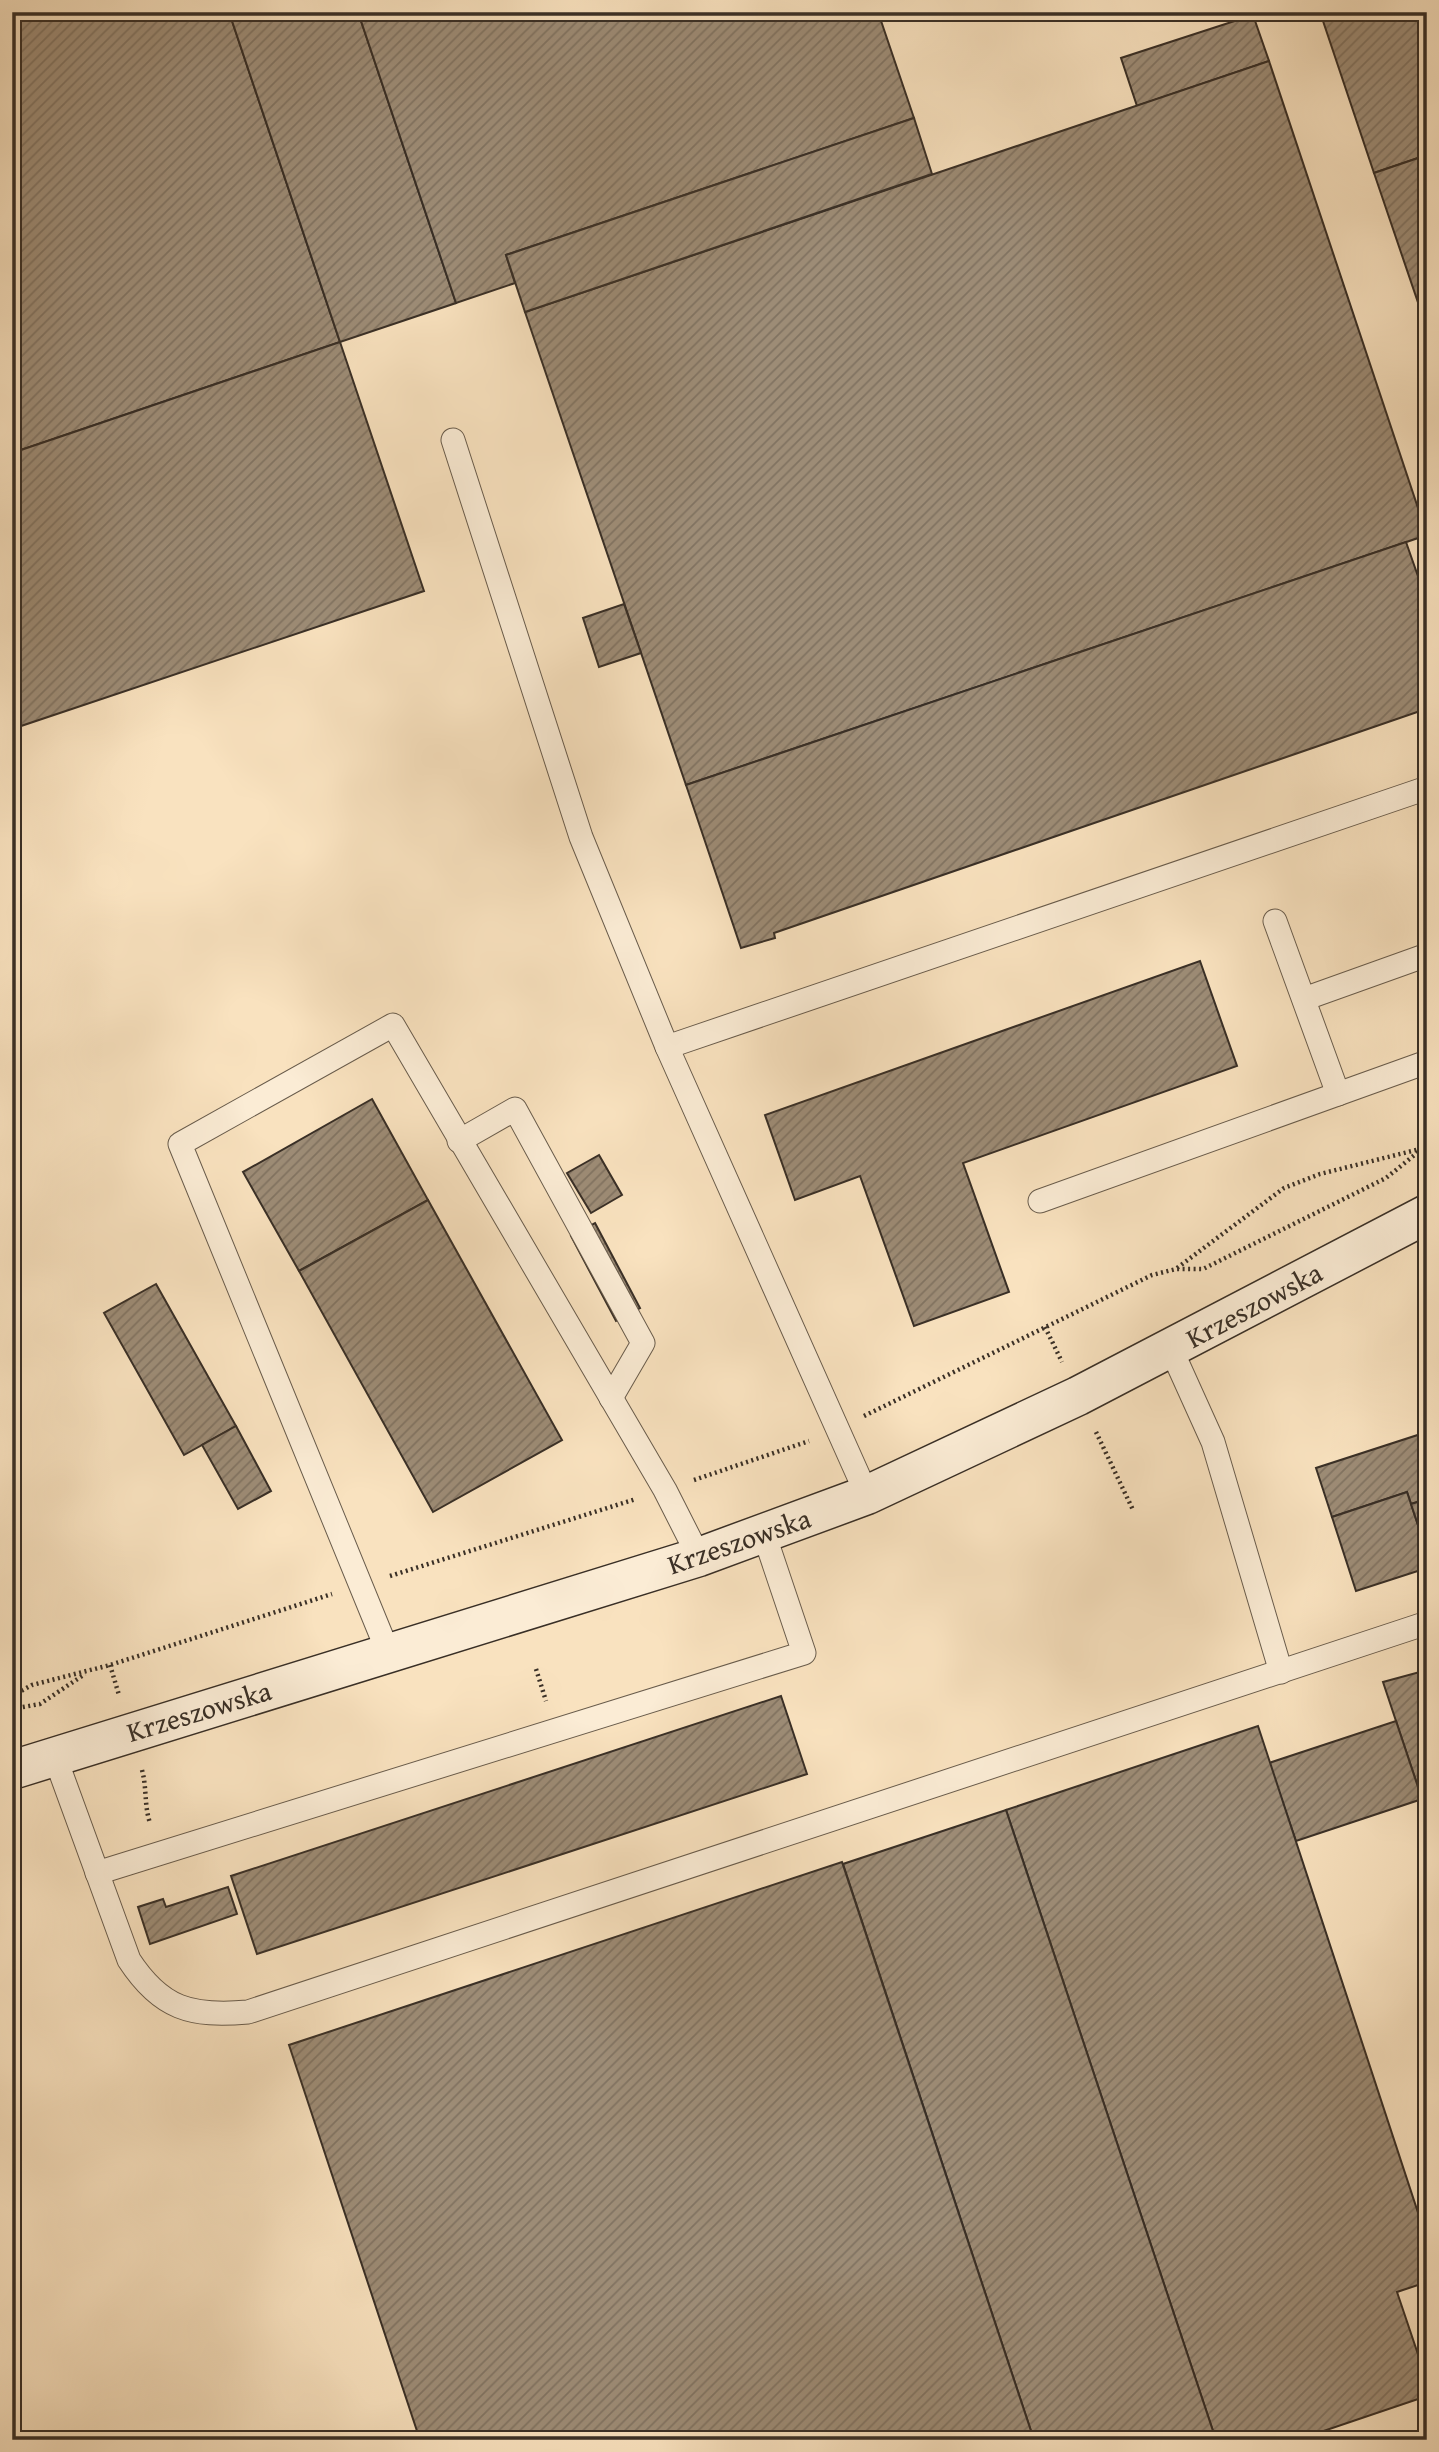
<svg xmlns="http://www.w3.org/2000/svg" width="1439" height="2452" font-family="'Gentium Book Plus',serif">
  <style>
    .building { fill: url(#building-hatch); stroke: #392f26; stroke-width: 2 }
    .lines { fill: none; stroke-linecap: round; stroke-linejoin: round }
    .lane-casing { stroke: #695c4c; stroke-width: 25 }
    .secondary-casing { stroke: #392f26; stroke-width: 41 }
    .path { stroke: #392f26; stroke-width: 4.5; stroke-dasharray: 2 3.5; stroke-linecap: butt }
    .lane { stroke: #fbecd5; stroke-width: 23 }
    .secondary { stroke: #fbecd5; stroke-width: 38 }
    .labels { text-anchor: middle; stroke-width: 6; stroke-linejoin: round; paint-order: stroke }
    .street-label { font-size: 28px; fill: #392f26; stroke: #fbecd5 }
  </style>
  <defs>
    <pattern id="building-hatch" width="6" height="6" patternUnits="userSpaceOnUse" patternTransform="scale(1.75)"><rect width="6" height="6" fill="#9d8c76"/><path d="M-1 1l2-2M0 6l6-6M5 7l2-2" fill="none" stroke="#817361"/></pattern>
  </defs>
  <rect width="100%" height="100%" fill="#f9e2bf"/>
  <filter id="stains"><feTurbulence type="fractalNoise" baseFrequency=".00286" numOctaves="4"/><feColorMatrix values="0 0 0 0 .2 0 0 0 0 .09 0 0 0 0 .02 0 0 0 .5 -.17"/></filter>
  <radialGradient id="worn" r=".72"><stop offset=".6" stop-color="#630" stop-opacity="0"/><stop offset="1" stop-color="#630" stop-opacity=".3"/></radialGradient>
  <g class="building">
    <path d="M12,12H229L340,342L12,453Z"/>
    <path d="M229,12H358L456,303L340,342Z"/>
    <path d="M358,12H878L914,118L506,255L515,283L456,303Z"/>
    <path d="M1320,12H1418L1427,37V155L1374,173Z"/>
    <path d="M1253,15L1269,61L1137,106L1121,58Z"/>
    <path d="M1269,61L1427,535L686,785L525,312Z"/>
    <path d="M914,118L932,174L525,312L506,255Z"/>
    <path d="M1427,155V329L1374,173Z"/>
    <path d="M340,342L424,591L12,729V453Z"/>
    <path d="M1406,542L1427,602V717L1423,710L774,933L775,938L741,948L686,785Z"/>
    <path d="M624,604L641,653L599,667L583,618Z"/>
    <path d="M1200,961L1237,1066L963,1163L1009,1292L914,1326L860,1176L795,1200L765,1115Z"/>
    <path d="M372,1099L428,1200L299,1271L243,1172Z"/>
    <path d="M599,1155L622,1195L591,1213L567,1173Z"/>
    <path d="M428,1200L562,1440L433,1512L299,1271Z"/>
    <path d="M595,1223L640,1308L616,1321L571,1236Z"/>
    <path d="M156,1284L236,1426L184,1455L104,1313Z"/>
    <path d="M236,1426L271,1491L238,1509L202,1445Z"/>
    <path d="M1427,1432V1499L1411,1504L1407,1492L1332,1517L1316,1468Z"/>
    <path d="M1407,1492L1427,1552V1568L1356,1591L1332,1517Z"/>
    <path d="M1427,1499V1552L1411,1504Z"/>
    <path d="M1427,1670V1814L1383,1682Z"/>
    <path d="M781,1696L807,1774L257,1954L231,1876Z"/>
    <path d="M1396,1721L1422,1799L1296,1841L1269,1763Z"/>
    <path d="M1258,1726L1427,2240V2282L1397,2292L1427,2381V2396L1297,2440H1216L1006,1810Z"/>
    <path d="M1006,1810L1216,2440H1034L843,1864Z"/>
    <path d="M842,1862L1034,2440H420L289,2045Z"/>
    <path d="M228,1887L237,1914L150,1944L138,1907L163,1899L166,1907Z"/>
  </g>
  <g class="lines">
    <g class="lane-casing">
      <g id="lane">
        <path d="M453,440L581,837L667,1047L867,1495"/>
        <path d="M1275,921L1338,1094"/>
        <path d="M1304,999L1427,955"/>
        <path d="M667,1047L1427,788"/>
        <path d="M459,1141L515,1109L643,1343L611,1398"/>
        <path d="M1040,1201L1427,1062"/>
        <path d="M1171,1349L1213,1442L1281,1672"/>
        <path d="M388,1652L180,1144L393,1025L665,1490L699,1557"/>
        <path d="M55,1757L129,1960C161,2009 191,2017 248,2012L1427,1623"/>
        <path d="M97,1873L804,1653L764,1534"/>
      </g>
    </g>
    <g class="secondary-casing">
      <path id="secondary" d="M12,1770L699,1557L867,1495L1078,1396L1427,1214"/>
    </g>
    <g class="path">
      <path d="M1177,1268L1284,1188L1320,1174L1420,1149"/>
      <path d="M1045,1327L1062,1362"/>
      <path d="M864,1416L1152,1275L1176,1269H1203L1386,1178L1427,1145"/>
      <path d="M1096,1432L1133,1510"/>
      <path d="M694,1480L809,1441"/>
      <path d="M390,1576L636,1499"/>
      <path d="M110,1665L119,1695"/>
      <path d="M536,1669L546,1701"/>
      <path d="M12,1696L32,1685L110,1665L332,1594"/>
      <path d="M12,1709L40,1704L85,1674"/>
      <path d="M142,1770C147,1788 144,1805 150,1823"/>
    </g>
    <use href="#lane" class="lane"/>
    <use href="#secondary" class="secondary"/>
  </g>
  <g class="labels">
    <g class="street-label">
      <text transform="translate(1254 1305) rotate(-28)" y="10">Krzeszowska</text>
      <text transform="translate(739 1541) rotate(-19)" y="10">Krzeszowska</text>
      <text transform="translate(199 1711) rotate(-17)" y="10">Krzeszowska</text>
    </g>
  </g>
  <rect width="1439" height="2452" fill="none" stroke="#f9e2bf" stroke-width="42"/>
  <rect x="14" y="14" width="1411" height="2424" fill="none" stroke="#392f26" stroke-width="3.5"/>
  <rect x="21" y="21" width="1397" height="2410" fill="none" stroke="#392f26" stroke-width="2"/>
  <rect width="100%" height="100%" filter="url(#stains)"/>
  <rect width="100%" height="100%" fill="url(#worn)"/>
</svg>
